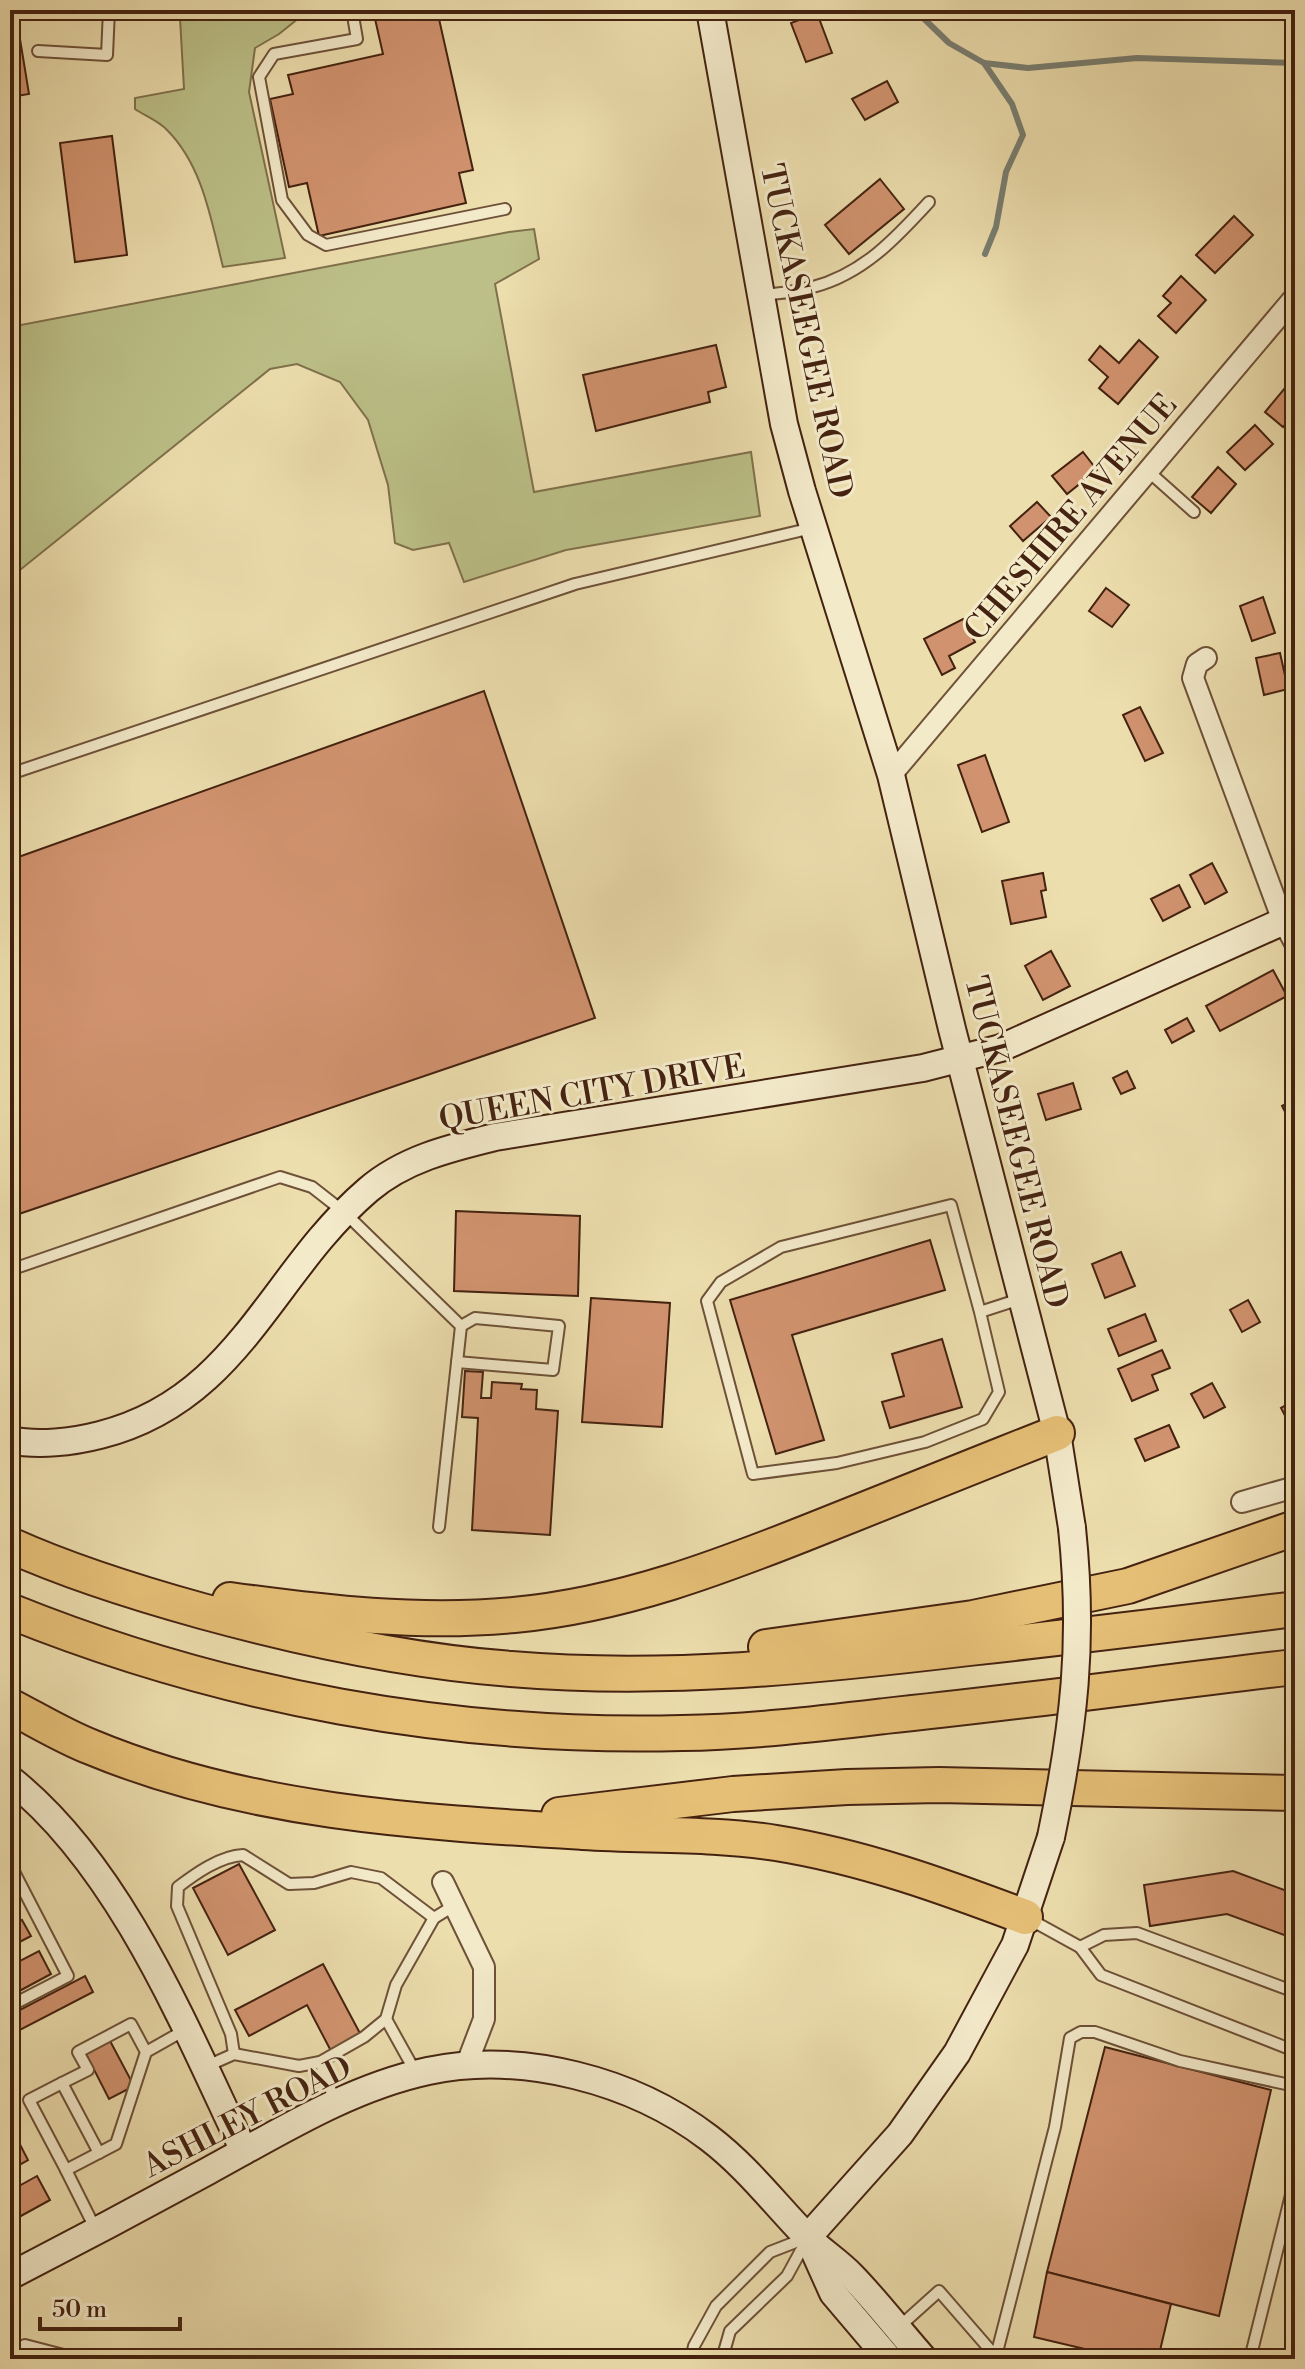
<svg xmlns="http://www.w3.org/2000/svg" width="1305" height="2369" font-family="'Libre Bodoni',serif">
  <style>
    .green { fill: #bcc088; stroke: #80714c; stroke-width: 2 }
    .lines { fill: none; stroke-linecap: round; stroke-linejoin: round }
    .stream { stroke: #787e71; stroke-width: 6 }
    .building { fill: #d1936f; stroke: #442210; stroke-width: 2 }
    .lane-casing { stroke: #6e5138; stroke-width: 14 }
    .street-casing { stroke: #6e5138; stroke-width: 24 }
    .secondary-casing { stroke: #442210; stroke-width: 30 }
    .highway-casing { stroke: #442210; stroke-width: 38 }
    .lane { stroke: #f3eaca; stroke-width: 10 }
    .street { stroke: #f3eaca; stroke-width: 20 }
    .secondary { stroke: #f3eaca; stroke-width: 26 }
    .highway { stroke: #e6bf77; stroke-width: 34 }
    .secondary-bridge-casing { stroke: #442210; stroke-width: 30; stroke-linecap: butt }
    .secondary-bridge { stroke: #f3eaca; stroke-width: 26 }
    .labels { text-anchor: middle; stroke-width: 6; stroke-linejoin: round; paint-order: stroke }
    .street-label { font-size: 32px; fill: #442210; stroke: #f3eaca }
  </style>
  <rect width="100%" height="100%" fill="#eddeae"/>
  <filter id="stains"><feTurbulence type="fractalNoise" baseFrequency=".0025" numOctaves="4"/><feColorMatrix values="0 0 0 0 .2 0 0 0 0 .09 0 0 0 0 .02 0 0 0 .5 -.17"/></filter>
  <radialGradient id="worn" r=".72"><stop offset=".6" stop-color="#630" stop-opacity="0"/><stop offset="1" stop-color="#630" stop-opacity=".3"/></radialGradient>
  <g class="green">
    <path d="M185,10H309L279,34L255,48L249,92L285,258L223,267C211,220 203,166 167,130C159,121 145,116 135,109V98L184,89L180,18Z"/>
    <path d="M534,229L539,259L495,284L534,492L751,452L760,516L566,550L464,582L449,543L413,550L395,543L388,485L368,420L340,382L297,364L270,369L10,578V327L509,232Z"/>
  </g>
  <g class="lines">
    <g class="stream">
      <path d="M915,10L949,43L984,63L1028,68L1137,58L1295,63"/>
      <path d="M984,63L1012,104L1023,135L1006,172L996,227L985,254"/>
    </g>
  </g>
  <g class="building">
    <path d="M373,10H437L473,170L459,173L466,203L319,236L307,183L289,187L270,99L293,94L288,75L383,54Z"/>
    <path d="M817,13L832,53L806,62L791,23Z"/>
    <path d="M19,33L29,94L10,97V35Z"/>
    <path d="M887,81L898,102L865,120L852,99Z"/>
    <path d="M112,136L127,255L75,262L60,143Z"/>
    <path d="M880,179L904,209L849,254L825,225Z"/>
    <path d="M1234,216L1253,235L1215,273L1196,255Z"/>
    <path d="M1181,276L1206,300L1176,333L1158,316L1171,303L1163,296Z"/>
    <path d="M1139,340L1158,357L1118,404L1099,388L1108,377L1089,360L1100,346L1119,363Z"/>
    <path d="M716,345L726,387L708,392L710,402L596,431L583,375Z"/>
    <path d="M1290,382L1295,386V414L1283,427L1265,412Z"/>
    <path d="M1255,425L1273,444L1245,470L1227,452Z"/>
    <path d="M1083,452L1097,470L1067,494L1052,476Z"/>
    <path d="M1218,467L1236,484L1211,513L1192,497Z"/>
    <path d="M1037,502L1051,517L1023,541L1010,526Z"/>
    <path d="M1106,588L1129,605L1112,627L1089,611Z"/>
    <path d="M1263,597L1275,633L1252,641L1240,606Z"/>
    <path d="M963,619L975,642L949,656L955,668L942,675L924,639Z"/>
    <path d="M1280,653L1288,689L1264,695L1256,658Z"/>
    <path d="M484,691L595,1018L10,1217V860Z"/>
    <path d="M1140,707L1163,753L1145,761L1123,715Z"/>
    <path d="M985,755L1009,822L982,832L958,765Z"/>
    <path d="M1212,863L1227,892L1205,904L1190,875Z"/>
    <path d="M1043,873L1046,890L1041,891L1046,917L1011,924L1002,881Z"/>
    <path d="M1179,885L1190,907L1163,921L1151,899Z"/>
    <path d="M1051,951L1070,986L1043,1000L1025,966Z"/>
    <path d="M1273,970L1287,996L1220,1031L1206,1006Z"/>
    <path d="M1187,1018L1194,1031L1172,1043L1165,1030Z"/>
    <path d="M1127,1071L1135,1088L1121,1094L1113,1078Z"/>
    <path d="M1073,1083L1081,1109L1046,1120L1038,1094Z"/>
    <path d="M1295,1099V1131L1282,1106Z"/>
    <path d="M456,1211L580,1216L578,1296L454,1291Z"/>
    <path d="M930,1240L945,1290L792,1335L824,1440L776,1454L730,1300Z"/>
    <path d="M1121,1252L1135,1286L1105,1298L1092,1264Z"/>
    <path d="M591,1298L670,1303L662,1427L582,1422Z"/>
    <path d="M1248,1300L1260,1322L1242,1332L1230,1310Z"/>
    <path d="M1145,1314L1156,1341L1119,1356L1108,1329Z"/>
    <path d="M942,1339L962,1407L890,1428L882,1402L904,1396L892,1354Z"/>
    <path d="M1162,1350L1170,1368L1152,1375L1158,1390L1132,1401L1118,1369Z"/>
    <path d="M465,1371L483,1372L481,1398H491L492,1382L522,1384L521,1389L537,1390L536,1409L558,1411L550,1535L472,1530L478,1418L462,1417Z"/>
    <path d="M1212,1383L1225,1407L1204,1418L1191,1394Z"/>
    <path d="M1295,1400V1435L1281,1408Z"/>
    <path d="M1169,1425L1179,1447L1145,1461L1135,1439Z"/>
    <path d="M239,1864L275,1930L228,1955L193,1888Z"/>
    <path d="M1233,1871L1295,1894V1939L1227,1914L1150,1926L1144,1885Z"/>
    <path d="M22,1920L31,1936L10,1947V1927Z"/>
    <path d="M39,1951L51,1974L10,1996V1966Z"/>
    <path d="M323,1964L362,2037L332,2053L307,2005L249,2036L235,2010Z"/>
    <path d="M85,1976L93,1992L10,2035V2015Z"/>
    <path d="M109,2039L134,2086L109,2099L85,2052Z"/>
    <path d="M1105,2047L1271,2090L1219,2316L1047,2272Z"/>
    <path d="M10,2125L28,2160L12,2169L10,2165Z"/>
    <path d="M37,2176L50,2200L10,2222V2191Z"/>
    <path d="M1047,2272L1171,2304L1158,2359H1127L1034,2337Z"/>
  </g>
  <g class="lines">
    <g class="lane-casing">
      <g id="lane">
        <path d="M352,10L357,39L274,54L259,77L282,200L308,235L326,245L505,209"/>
        <path d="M38,51L107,55L109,10"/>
        <path d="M763,295C780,293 797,292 813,287C863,274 896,238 929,202"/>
        <path d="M1148,471L1194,512"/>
        <path d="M10,774L575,584L812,528"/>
        <path d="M10,1270L280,1177L312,1187L344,1212L461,1326L439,1527"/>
        <path d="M980,1312L999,1392L983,1419L925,1442L837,1463L753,1474L707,1301L721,1282L781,1247L951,1205L980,1312L1020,1299"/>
        <path d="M457,1362L553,1370L559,1326L475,1318L461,1326"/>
        <path d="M10,1864L68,1976L10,2006"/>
        <path d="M1031,1920L1080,1947L1104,1935L1137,1933L1295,1992"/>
        <path d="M1080,1947L1101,1975L1295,2051"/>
        <path d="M386,2019L416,2073"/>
        <path d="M234,2054L231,2034L177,1906L178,1887C195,1874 220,1856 243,1855L289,1884L314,1883L351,1872L381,1878L434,1918"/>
        <path d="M320,2062L335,2101"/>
        <path d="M207,2066L234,2054L299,2066L320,2062L364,2037L386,2019L396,1985L434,1918L455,1905"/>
        <path d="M62,2083L29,2100L66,2170"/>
        <path d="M99,2153L62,2083L88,2070L78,2052L131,2024L146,2052"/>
        <path d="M96,2230L66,2170L116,2144L146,2052L185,2030"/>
        <path d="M899,2327L939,2291L998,2359"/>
        <path d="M10,2353L25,2345L79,2359"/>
        <path d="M996,2356L1055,2127L1070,2038L1081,2032H1095L1180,2061L1295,2086"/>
        <path d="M691,2359L694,2346L716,2306L770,2252L806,2238"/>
        <path d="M722,2359L730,2331L787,2276L805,2243"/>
        <path d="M1023,2359L1029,2355L1045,2359"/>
        <path d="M1250,2359L1295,2179"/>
      </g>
    </g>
    <g class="street-casing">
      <g id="street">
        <path d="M1206,658L1197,664L1193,678L1283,921L1295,943"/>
        <path d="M891,775L1295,297"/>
        <path d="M1242,1502L1295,1487"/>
        <path d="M443,1882L484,1967V2019L466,2066"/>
      </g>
    </g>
    <g class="secondary-casing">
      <g id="secondary">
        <path d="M710,10L784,424L802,491L891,775L952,1029L1057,1433L1072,1528"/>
        <path d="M10,1440C38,1446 73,1442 100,1435C239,1400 270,1274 368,1190C404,1159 450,1148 495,1137L923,1068L1001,1048L1295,916"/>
        <path d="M10,1779C120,1866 185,2027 244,2151"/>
        <path d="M808,2237L900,2134L957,2053L1015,1945L1051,1837"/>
        <path d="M811,2244L833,2293L889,2359"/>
        <path d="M10,2276C76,2242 142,2207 208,2171C278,2133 349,2088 428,2071C522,2051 633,2080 709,2138C747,2167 774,2203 807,2237C821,2251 839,2262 853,2277C878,2303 900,2332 924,2359"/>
      </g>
    </g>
    <g class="highway-casing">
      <g id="highway">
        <path d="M10,1545C72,1573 137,1593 202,1611C304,1639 406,1661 511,1669C665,1682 817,1666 969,1648C1078,1636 1186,1623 1295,1609"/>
        <path d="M230,1600C323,1613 420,1624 514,1615C622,1605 721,1567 821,1527C899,1496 978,1464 1057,1433"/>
        <path d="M10,1611C223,1697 453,1739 682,1733C750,1732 817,1724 885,1716C1022,1702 1158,1683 1295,1667"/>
        <path d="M766,1647L973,1618L1128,1586L1295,1528"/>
        <path d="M10,1706C37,1720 63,1736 91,1747C247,1812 417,1822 583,1832C647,1836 713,1833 776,1843C863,1857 943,1886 1025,1917"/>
        <path d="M559,1815L733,1794L847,1787L939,1785L1295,1793"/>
      </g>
    </g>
    <use href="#lane" class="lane"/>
    <use href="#street" class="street"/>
    <use href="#secondary" class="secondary"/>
    <use href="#highway" class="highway"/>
    <g class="secondary-bridge-casing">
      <path id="secondary-bridge" d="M1051,1837C1074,1726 1084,1642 1072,1528"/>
    </g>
    <use href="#secondary-bridge" class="secondary-bridge"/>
  </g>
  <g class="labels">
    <g class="street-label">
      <text transform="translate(807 331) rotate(78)" y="11">TUCKASEEGEE ROAD</text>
      <text transform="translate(1070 517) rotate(-50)" y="11">CHESHIRE AVENUE</text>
      <text transform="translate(592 1092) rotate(-10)" y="11">QUEEN CITY DRIVE</text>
      <text transform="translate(1017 1142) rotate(76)" y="11">TUCKASEEGEE ROAD</text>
      <text transform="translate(247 2116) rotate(-27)" y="11">ASHLEY ROAD</text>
    </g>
  </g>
  <rect width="1305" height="2369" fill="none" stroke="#eddeae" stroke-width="40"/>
  <rect x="12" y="12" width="1281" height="2345" fill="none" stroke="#442210" stroke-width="4"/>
  <rect x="20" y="20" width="1265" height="2329" fill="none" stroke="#442210" stroke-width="2"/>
  <path d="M40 2317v12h140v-12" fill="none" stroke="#442210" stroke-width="4"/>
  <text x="52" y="2317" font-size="24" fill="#442210" stroke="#f3eaca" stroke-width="6" paint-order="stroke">50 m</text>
  <rect width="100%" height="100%" filter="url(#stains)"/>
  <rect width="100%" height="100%" fill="url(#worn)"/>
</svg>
